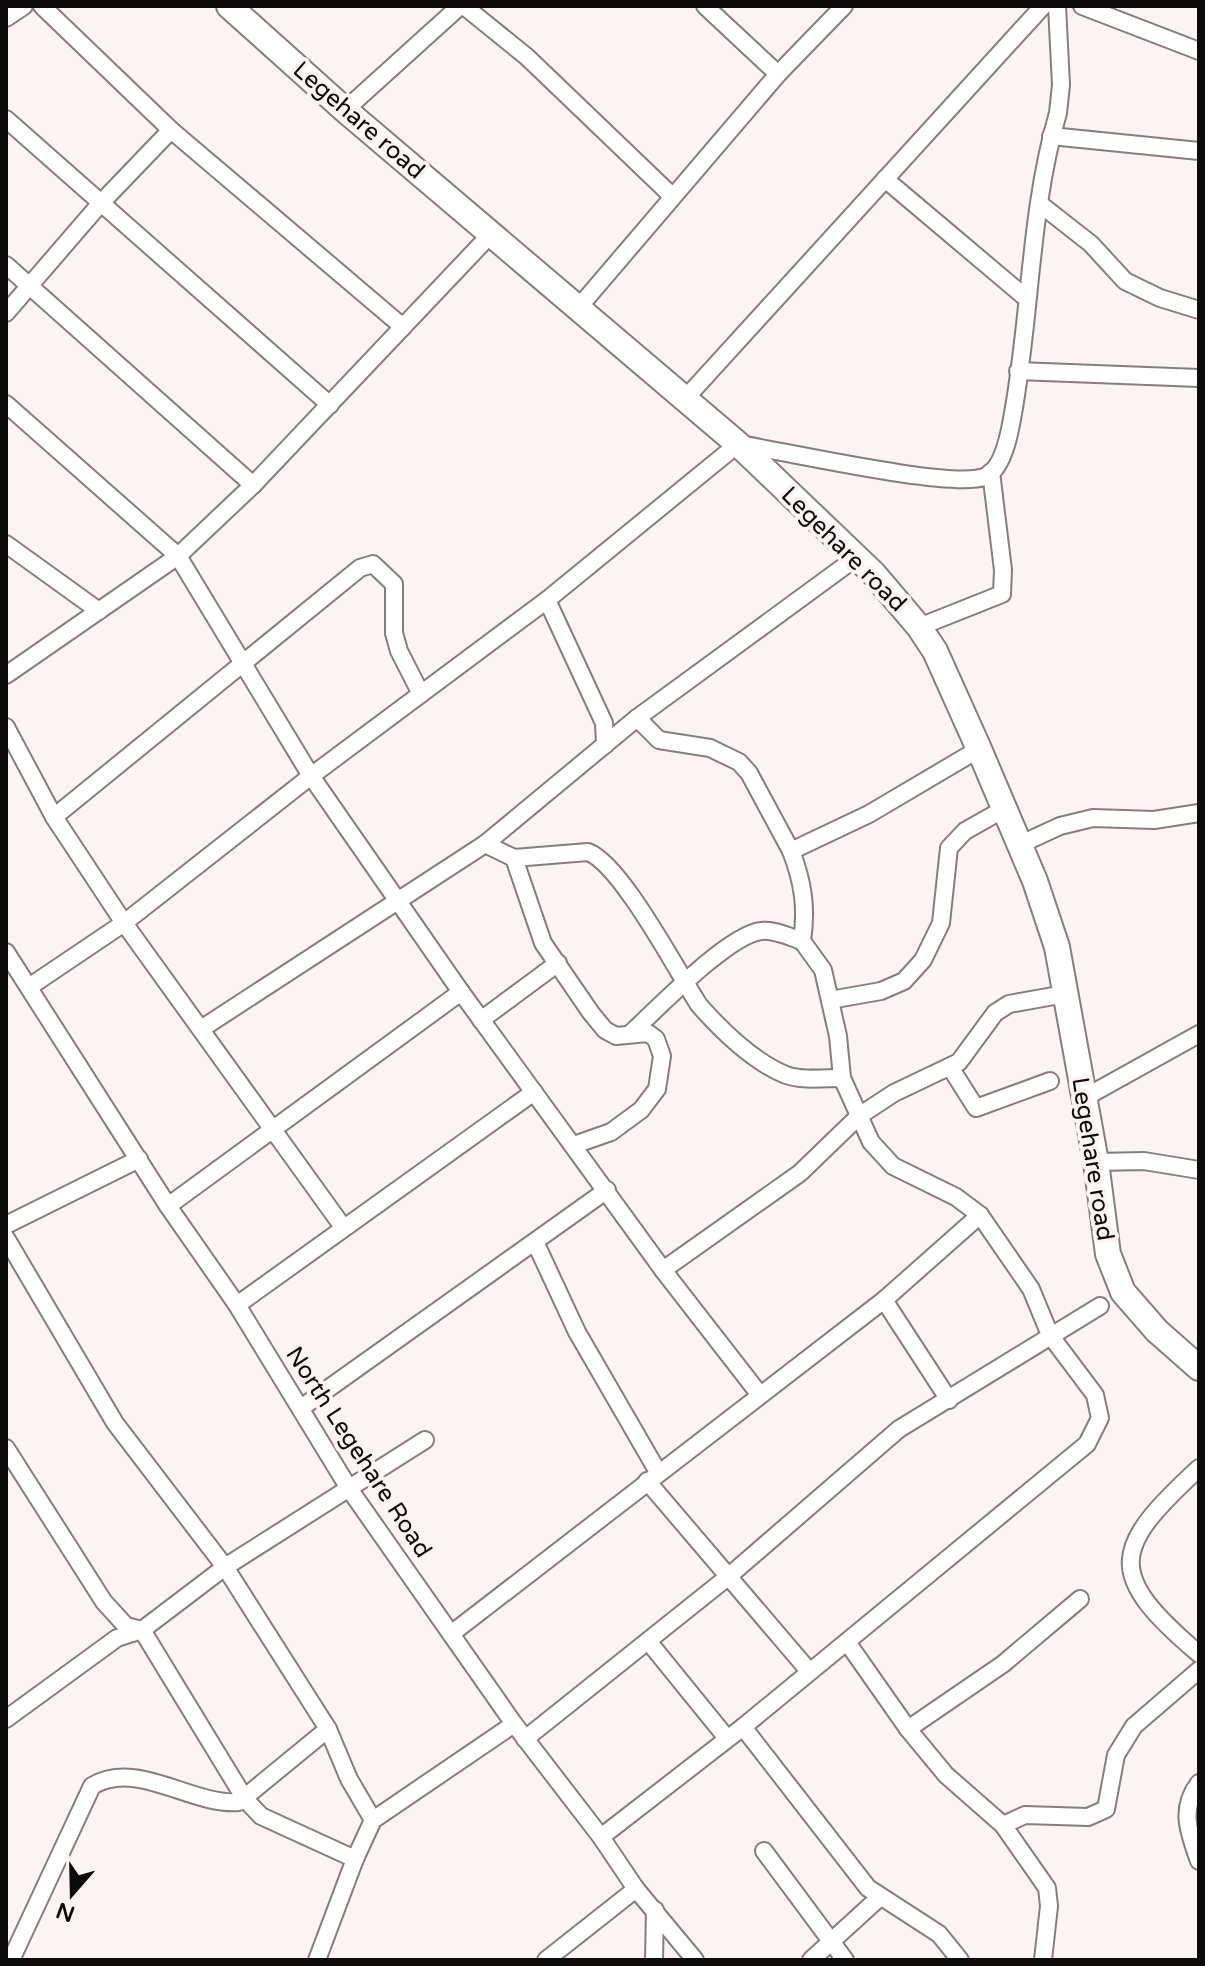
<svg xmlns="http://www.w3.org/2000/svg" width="1205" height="1966" font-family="'Varela Round',sans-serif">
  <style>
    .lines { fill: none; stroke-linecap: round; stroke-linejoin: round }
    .street-casing { stroke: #867e7e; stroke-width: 20 }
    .secondary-casing { stroke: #867e7e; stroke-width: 28 }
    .street { stroke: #fff; stroke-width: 16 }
    .secondary { stroke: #fff; stroke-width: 24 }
    .labels { text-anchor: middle; stroke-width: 8; stroke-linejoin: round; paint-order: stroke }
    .street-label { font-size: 24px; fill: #0d0a0b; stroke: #fcf3f3 }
  </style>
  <rect width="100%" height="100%" fill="#fcf3f3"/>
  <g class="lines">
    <g class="street-casing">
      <g id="street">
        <path d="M42,6L171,130L403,327"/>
        <path d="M464,6L527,57L672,196"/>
        <path d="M705,6L778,74"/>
        <path d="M1082,6L1199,51"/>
        <path d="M6,18L24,6"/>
        <path d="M345,110L460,6"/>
        <path d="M6,119L330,405"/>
        <path d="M1051,136L1199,151"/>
        <path d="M885,179L1026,298"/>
        <path d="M1040,204L1091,244L1125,281L1160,298L1199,310"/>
        <path d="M6,265L253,485"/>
        <path d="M579,307L778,74L844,6"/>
        <path d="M6,313L100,204L171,130"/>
        <path d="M1018,371L1199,378"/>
        <path d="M684,400L1043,6"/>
        <path d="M6,404L178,556L311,776L461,992L663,1270L760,1395"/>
        <path d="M6,544L99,611"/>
        <path d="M547,600L604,723L605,745"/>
        <path d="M919,627L1002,594L1003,570L991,472"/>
        <path d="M6,675L178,556L253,485L491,234"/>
        <path d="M637,718L659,740L710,748L739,762L749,773L791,851L869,814L979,749"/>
        <path d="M6,727L54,817L124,923L343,1227"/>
        <path d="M54,817L360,568L373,564L394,584V633L399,651L421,694"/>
        <path d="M485,844L514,858L588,852C621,864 677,971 699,1005C721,1030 754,1062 786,1075C802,1081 825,1078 842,1078"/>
        <path d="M1019,845L1060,826L1093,818L1154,820L1199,813"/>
        <path d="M514,858L543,943L591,1013L605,1030L616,1036L648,1033L656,1039L662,1056L657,1089L641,1110L611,1132L574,1145"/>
        <path d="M6,952L168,1206L237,1305L350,1490L514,1724L601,1837L636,1889L695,1960"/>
        <path d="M29,987L124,923L311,776L547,600L738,444C783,451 950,489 984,477C1002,471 1009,436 1012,419C1031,318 1029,212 1058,113L1061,85L1057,6"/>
        <path d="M830,1000L881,991L904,981L923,960L941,923L949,848L965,831L1004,809"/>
        <path d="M481,1020L558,963"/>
        <path d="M201,1029L485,844L637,718L857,557"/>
        <path d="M631,1033C657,1009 728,935 761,931C774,929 790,937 802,941"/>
        <path d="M950,1067L976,1108L1050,1081"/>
        <path d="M1084,1098L1199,1034"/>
        <path d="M1096,1162L1144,1161L1199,1170"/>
        <path d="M168,1206L461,992"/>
        <path d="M6,1225L139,1159"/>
        <path d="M6,1238L115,1423L225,1567L328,1729L349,1779L373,1820"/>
        <path d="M536,1244L577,1332L658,1472"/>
        <path d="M663,1270L800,1173L859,1116L894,1093L959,1062L995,1013L1009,1004L1065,994"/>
        <path d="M884,1300L949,1400"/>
        <path d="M237,1305L534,1092"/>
        <path d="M301,1408L607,1190"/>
        <path d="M6,1448L104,1602L126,1626L142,1630L245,1799L261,1816L355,1859"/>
        <path d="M1199,1468C1111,1549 1105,1574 1199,1654"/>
        <path d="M647,1481L809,1671"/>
        <path d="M451,1634L884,1300L980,1215"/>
        <path d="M648,1641L726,1737"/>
        <path d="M847,1642L908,1729L946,1775L1003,1825L1047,1888L1049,1906L1043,1960"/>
        <path d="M6,1719L117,1638L142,1630L225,1567L425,1440"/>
        <path d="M743,1727L868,1888L939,1934L960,1960"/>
        <path d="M908,1729L1003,1664L1080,1599"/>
        <path d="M525,1739L729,1576L899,1429L1100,1306"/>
        <path d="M1199,1783C1179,1809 1189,1833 1199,1861"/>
        <path d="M1003,1825L1025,1815L1088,1817L1106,1809L1116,1755L1134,1726L1199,1670"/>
        <path d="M601,1837L743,1727L1087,1444L1100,1418L1095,1395L1050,1335L1031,1289L980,1215L956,1197L893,1166L871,1142L842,1078L838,1036L823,970L802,941C807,908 803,882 791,851"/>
        <path d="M764,1851L845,1960"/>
        <path d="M11,1960L92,1786C138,1759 191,1806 239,1802L328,1729"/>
        <path d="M317,1960L355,1859L373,1820L514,1724"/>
        <path d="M546,1960L636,1889"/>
        <path d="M654,1960L655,1910"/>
        <path d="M811,1960L880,1897"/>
      </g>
    </g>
    <g class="secondary-casing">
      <path id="secondary" d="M229,6L345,110L738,444L874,574L919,627L935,651L979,749L1035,881L1057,947L1096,1162L1108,1254L1123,1292L1157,1331L1199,1368"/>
    </g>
    <use href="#street" class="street"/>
    <use href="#secondary" class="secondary"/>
  </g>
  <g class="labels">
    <g class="street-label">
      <text transform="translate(359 120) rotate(41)" y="8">Legehare road</text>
      <text transform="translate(844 549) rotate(45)" y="8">Legehare road</text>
      <text transform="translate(1093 1159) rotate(81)" y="8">Legehare road</text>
      <text transform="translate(359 1452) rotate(57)" y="8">North Legehare Road</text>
    </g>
  </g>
  <rect width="1205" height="1966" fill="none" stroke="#0d0a0b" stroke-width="16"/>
  <g transform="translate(72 1894) rotate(200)" stroke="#fcf3f3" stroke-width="6" paint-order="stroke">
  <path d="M0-6L14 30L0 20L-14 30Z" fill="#0d0a0b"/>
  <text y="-12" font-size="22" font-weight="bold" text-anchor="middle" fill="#0d0a0b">N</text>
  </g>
</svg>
